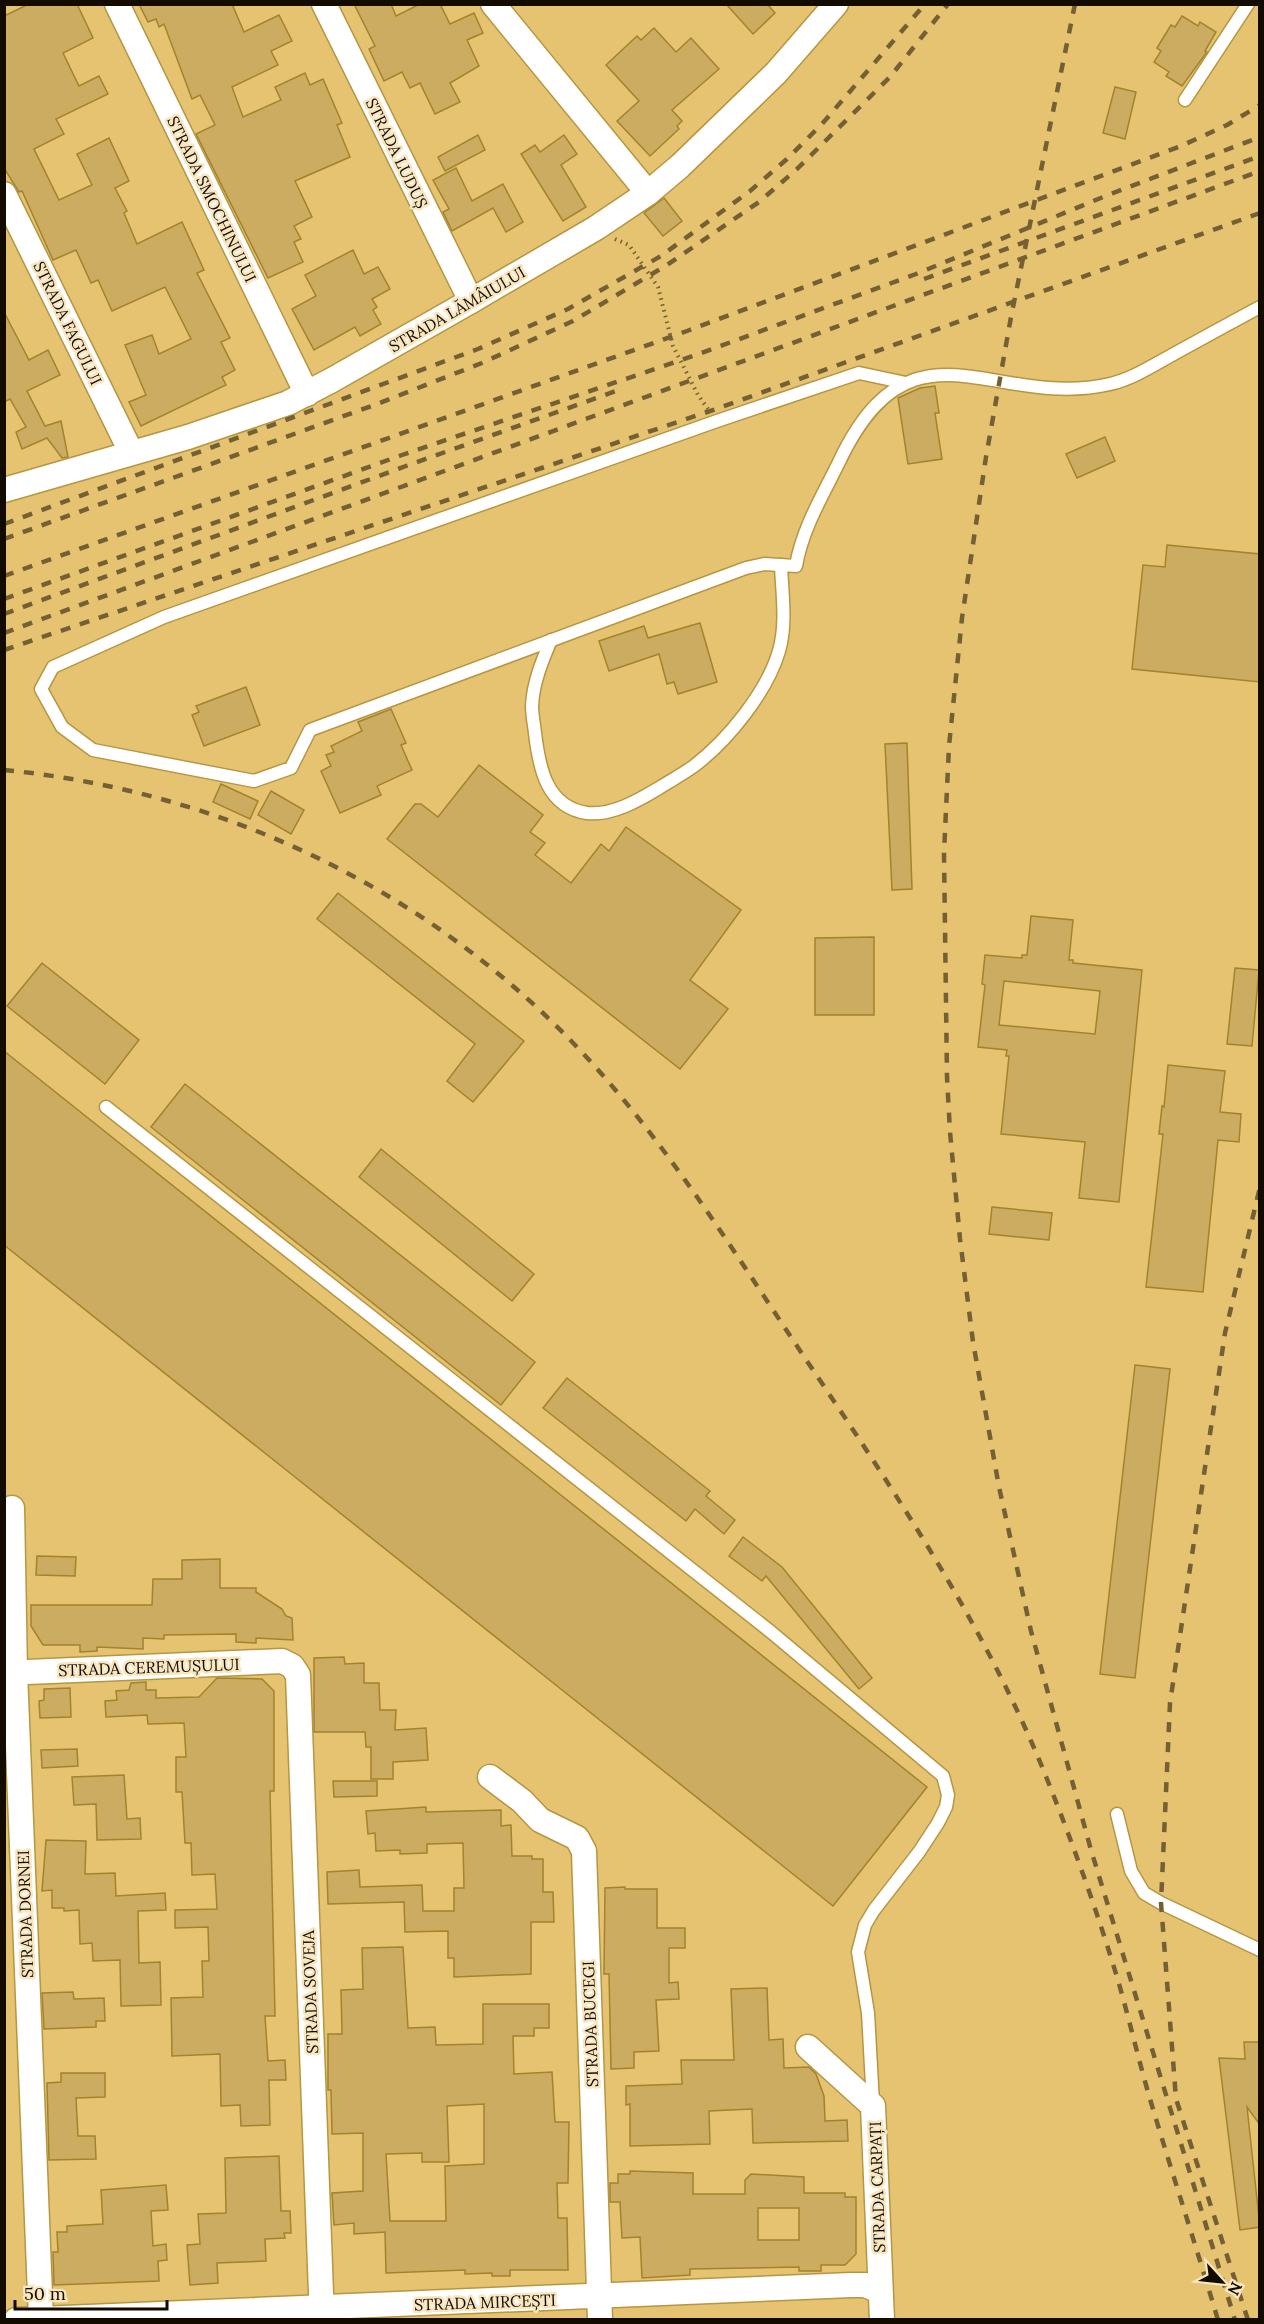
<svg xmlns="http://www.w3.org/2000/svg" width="1264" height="2324" font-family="Lora,serif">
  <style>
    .building { fill: #cbac61; stroke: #a4832d; stroke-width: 1.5; fill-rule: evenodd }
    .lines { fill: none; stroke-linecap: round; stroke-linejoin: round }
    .service-casing { stroke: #b79642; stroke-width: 15 }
    .minor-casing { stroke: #b79642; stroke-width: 27 }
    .path { stroke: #766135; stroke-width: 4; stroke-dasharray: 1.5 4.5; stroke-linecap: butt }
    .service { stroke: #fff; stroke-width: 12 }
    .minor { stroke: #fff; stroke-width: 24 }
    .rail { stroke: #746034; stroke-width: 4.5; stroke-dasharray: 10 10; stroke-linecap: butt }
    .labels { text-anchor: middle; stroke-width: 5; stroke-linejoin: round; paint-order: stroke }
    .street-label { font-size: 16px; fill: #130a00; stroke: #f7e6bf }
  </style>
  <rect width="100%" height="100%" fill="#e5c370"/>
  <g class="building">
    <path d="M29,4H77L93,38L63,53L79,86L99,76L108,94L56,119L64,134L34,149L59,200L92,185L77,154L109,138L129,181L115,188L127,211L124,213L137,244L182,222L204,270L197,273L230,338L221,342L235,370L222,377L226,385L141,426L129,402L146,395L125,345L152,335L159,354L191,339L165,287L112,311L98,280L91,283L76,250L53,260L22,191L19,192L4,168V16Z"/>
    <path d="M139,4H232L244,32L279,15L292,41L271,51L278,65L232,87L243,117L281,100L275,87L305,73L310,85L323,79L342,123L337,125L350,157L295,181L312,217L294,226L301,239L294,242L303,262L268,278L196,134L215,125L200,95L192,99L164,24L159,27L156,19L148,22Z"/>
    <path d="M354,4H391L396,16L420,4H440L450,24L474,13L483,33L467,40L479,66L450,83L460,102L435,114L420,83L410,88L402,72L384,81L369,49L375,46Z"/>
    <path d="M726,4H767L775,13L753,34Z"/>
    <path d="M1182,16L1198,26L1200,22L1216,32L1205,51L1207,52L1182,86L1166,76L1169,72L1154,62L1161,51L1157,48L1160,43L1171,25L1175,27Z"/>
    <path d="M654,28L676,52L691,38L719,69L672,110L682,121L677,126L679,129L650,156L617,121L639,101L606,65L637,36L641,40Z"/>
    <path d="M1115,87L1136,92L1125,139L1103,133Z"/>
    <path d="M478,135L485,150L445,171L438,157Z"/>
    <path d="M564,135L577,154L561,165L586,207L563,221L521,154L535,145L540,152Z"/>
    <path d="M456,168L472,201L503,184L523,222L506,232L493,208L452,231L443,212L449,209L433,180Z"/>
    <path d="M664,198L682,221L663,236L644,213Z"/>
    <path d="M353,250L364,274L378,267L390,289L372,299L377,307L373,310L381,324L360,336L355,327L314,350L292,309L316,296L305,275Z"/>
    <path d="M4,312L29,360L48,350L60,375L27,391L45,426L61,421L68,457L62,458L47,438L22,449L16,432L26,427L10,399L4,402Z"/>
    <path d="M935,386L939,413H935L942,459L908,464L898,398L920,388Z"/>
    <path d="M1105,437L1115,461L1077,478L1066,454Z"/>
    <path d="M1167,545L1260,554V682L1132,669L1143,565L1165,567Z"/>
    <path d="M700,623L717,682L678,694L674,682L667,684L659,654L609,671L599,641L644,626L648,638Z"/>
    <path d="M246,687L260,725L204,746L192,715L199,712L196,706Z"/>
    <path d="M391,709L406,743L401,745L412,770L377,786L381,795L340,813L321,771L331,766L326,755L334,752L331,746L362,731L358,722Z"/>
    <path d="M907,743L912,889L892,890L885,744Z"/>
    <path d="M479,765L543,815L530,832L545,843L535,855L571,883L601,844L609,851L626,827L741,910L690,980L728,1009L680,1069L387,839L415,804H421L438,817Z"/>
    <path d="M221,784L258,801L250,819L213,802Z"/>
    <path d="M271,791L304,810L291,834L258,815Z"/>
    <path d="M338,893L524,1041L473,1102L447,1081L475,1044L317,919Z"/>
    <path d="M1031,916L1073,920L1069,960H1073V963L1142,970L1119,1202L1079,1198L1085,1142L1001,1134L1009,1056H1006L1007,1050L978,1047L985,985L982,984L985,955L1022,958V955H1027ZM1004,981L1100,991L1095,1034L999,1025Z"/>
    <path d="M874,937V1015H815V938Z"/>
    <path d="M42,963L139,1040L105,1084L7,1006Z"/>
    <path d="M1235,968L1259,970L1252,1046L1227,1044Z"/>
    <path d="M4,1051L927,1787L833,1906L4,1245Z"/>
    <path d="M1168,1065L1225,1071L1220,1112L1241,1114L1239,1142L1218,1140L1203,1292L1146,1287L1163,1134H1159L1162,1106L1164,1107Z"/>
    <path d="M185,1084L535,1362L501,1405L151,1127Z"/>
    <path d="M381,1149L534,1274L512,1301L359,1177Z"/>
    <path d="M992,1207L1052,1213L1049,1240L989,1234Z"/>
    <path d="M1135,1365L1170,1369L1135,1678L1100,1674Z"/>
    <path d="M567,1378L710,1491L706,1496L735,1520L724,1534L695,1509L686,1521L543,1408Z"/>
    <path d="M743,1537L782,1567L872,1678L859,1689L766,1576L762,1581L729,1556Z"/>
    <path d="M37,1556L76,1557L75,1576L36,1575Z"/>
    <path d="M220,1559V1588H256V1592L282,1609L286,1616L292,1618L293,1640L256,1638V1643L236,1642V1634L164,1635V1639L143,1638V1649L97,1647V1651L80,1652V1645H43L31,1626V1605H152L153,1579H182V1560Z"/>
    <path d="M344,1657L345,1664L364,1663V1683H379L380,1710H396L395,1730L426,1728L428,1760L393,1762V1779H371V1747H366L365,1732H314V1658Z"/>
    <path d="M217,1678L262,1679L274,1691V1791H270L275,2016H265L268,2061L285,2060L286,2080H269L270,2125L241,2126L240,2105L221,2106L220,2054L172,2056L171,1998L203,1997L202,1961H209L208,1927L175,1928V1910L217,1909L215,1874L192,1875L191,1843H185L182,1792H176V1757H186L184,1723L148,1724L147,1715L106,1717L105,1701L117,1700L116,1691L129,1690L131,1683L146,1682V1690H156V1698L199,1697Z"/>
    <path d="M70,1688L71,1717L40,1718L39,1701L44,1700V1689Z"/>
    <path d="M77,1749L78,1766L42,1768L41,1750Z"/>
    <path d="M124,1775L127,1819L140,1818L141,1839L97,1840L96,1804L74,1805L72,1777Z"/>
    <path d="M333,1781H377V1796L334,1797Z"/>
    <path d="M426,1807V1812L501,1810V1826L511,1825L512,1856H532V1859H543V1892H553L554,1922H531V1974L454,1977V1958H448V1931L405,1932L404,1902L328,1904L327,1872L359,1870L360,1887L422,1885L423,1911H454V1888H464L463,1843L427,1844V1853L400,1854V1850L376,1851L375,1833L368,1834L366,1811Z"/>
    <path d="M46,1840L86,1841L85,1874L115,1873L116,1896L165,1893L166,1910L138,1911L139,1963L160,1962L161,2005L121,2006L120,1960L93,1961L92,1943L80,1944L79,1910L64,1911V1908H52V1890L42,1891Z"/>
    <path d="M625,1887V1889H657V1928H685V1948H669V1983L678,1982L679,1999L656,2000L659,2051L634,2052V2068L611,2069L609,1974H604L605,1888Z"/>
    <path d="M403,1947L408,2028L435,2027L436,2045L483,2044V2004H549V2028H534V2036H513L514,2074L552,2072L555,2122H569L568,2183H557L558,2218H567L568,2270H510V2276H492V2273L465,2274V2270L386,2273L385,2232L354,2234V2223L334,2225L332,2193L363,2191V2133L332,2134L331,2090H328V2034H342L341,1990L363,1989L362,1948ZM484,2104V2164L445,2166L446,2221H390L386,2154L422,2153V2162H449L447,2106Z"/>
    <path d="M767,1988L769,2040L783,2039L784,2068L809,2067L816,2074L824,2096L825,2121L847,2120L848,2141L753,2143L752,2109L709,2111L710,2144L630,2146V2104L626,2105V2086L682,2084L681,2060H734L731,1989Z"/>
    <path d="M73,1992L74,1999L104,1998L105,2021H96V2027L44,2029L42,1993Z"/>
    <path d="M1244,2042H1260V2125L1247,2107L1260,2227L1240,2230L1219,2058L1245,2059Z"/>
    <path d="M61,2073H105V2097L76,2098L78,2136H95L96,2159L49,2160L47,2083L61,2082Z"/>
    <path d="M279,2156L281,2211H290L291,2233H284L285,2238L265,2239L266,2261L217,2263L218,2283L190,2285L187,2245L200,2244L198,2214L226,2213L225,2158Z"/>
    <path d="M630,2171L693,2173V2194H745V2180L751,2174L804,2177V2193H845V2197H856V2254L845,2265H821V2271H799V2267L690,2269V2275L642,2278L640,2237L622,2238L620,2202H610V2183H618V2174H630ZM758,2208H799V2240H758Z"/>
    <path d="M166,2185L168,2210L151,2211L153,2246L166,2244L167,2260L158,2261L159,2281L54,2285L53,2252H58L57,2232H67V2226L103,2224L101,2190Z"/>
  </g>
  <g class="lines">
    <g class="service-casing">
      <g id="service">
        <path d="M1185,100L1248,4"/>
        <path d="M906,383L859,373L717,421L164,617L53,667L41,689L62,727L93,750L254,781L291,768L310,730L746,568L764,564L796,566C802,529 823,495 839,462C912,308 994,411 1110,384C1132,379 1152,366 1172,355C1201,339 1230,323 1260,307"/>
        <path d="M551,640C542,661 533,683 532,706C532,715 534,724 535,733C539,767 546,807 587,813C612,816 639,800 659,788C670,781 683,774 694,766C728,740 767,692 779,651C787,623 782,593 781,565"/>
        <path d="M106,1107L771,1632L943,1776L948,1795L946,1807L938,1823L919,1852L874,1910L865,1925L858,1952L868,2013L873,2103"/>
        <path d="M1117,1814L1131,1871L1144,1893L1161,1903L1260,1950"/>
      </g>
    </g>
    <g class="minor-casing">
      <g id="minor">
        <path d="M117,4L307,394"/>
        <path d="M324,4L471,301"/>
        <path d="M493,4L648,193"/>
        <path d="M4,194L131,452"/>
        <path d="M4,490L188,437L288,403L332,380L471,301L596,228L648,193L680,166L776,73L836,4"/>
        <path d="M12,1508L15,1672L41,2320"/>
        <path d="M4,1673L282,1661L292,1666L298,1675L322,2320"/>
        <path d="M490,1777L522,1801L540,1820L577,1838L584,1851L600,2320"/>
        <path d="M808,2047L873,2106L882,2320"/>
        <path d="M16,2320L851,2285H865L880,2291"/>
      </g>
    </g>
    <path class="path" d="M615,239L629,245L658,287L673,346L698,395L708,409"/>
    <use href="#service" class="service"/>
    <use href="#minor" class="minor"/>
    <g class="rail">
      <path d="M1075,4L1011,317L986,457L962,618L949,746L944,853L947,1077L950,1132L960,1239L973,1342L999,1487L1031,1631L1091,1850L1235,2320"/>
      <path d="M924,279L1260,156"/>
      <path d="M4,524L478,349L568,309L661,256L750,191L787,159L822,124L925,4"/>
      <path d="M4,539L377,404L482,363L573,321L667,265L759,202L797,169L890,77L948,4"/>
      <path d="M4,576L687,331L1181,146L1227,125L1260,105"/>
      <path d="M4,599L402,455L696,355L916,274L1108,195L1260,137"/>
      <path d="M4,614L406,466L616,391"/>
      <path d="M4,633L1260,171"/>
      <path d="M4,650L716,409L1260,213"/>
      <path d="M4,770C233,792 447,899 599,1071C678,1160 741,1263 807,1361C897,1495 987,1629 1047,1779C1073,1844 1097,1911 1117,1977C1129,2018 1138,2058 1150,2099C1172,2173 1196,2246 1218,2320"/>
      <path d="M1248,2320L1176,2099L1161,1903L1170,1703L1225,1333L1260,1187"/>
    </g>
  </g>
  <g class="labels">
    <g class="street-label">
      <text transform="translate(397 153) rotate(64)" y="6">STRADA LUDUȘ</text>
      <text transform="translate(212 199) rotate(64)" y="6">STRADA SMOCHINULUI</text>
      <text transform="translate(457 309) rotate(-30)" y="6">STRADA LĂMÂIULUI</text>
      <text transform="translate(68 323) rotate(64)" y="6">STRADA FAGULUI</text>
      <text transform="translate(149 1667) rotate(-2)" y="6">STRADA CEREMUȘULUI</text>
      <text transform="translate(25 1914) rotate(-92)" y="6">STRADA DORNEI</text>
      <text transform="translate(310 1992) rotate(-92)" y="6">STRADA SOVEJA</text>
      <text transform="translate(590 2024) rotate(-92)" y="6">STRADA BUCEGI</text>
      <text transform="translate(877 2187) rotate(-92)" y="6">STRADA CARPAȚI</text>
      <text transform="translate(485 2302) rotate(-2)" y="6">STRADA MIRCEȘTI</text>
    </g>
  </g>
  <rect width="1264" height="2324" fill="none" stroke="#130a00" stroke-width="12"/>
  <g transform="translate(1222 2282) rotate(117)" stroke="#f7e6bf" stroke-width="4.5" paint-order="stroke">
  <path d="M0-4.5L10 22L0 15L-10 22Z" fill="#130a00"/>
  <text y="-9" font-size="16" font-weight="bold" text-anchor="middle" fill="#130a00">N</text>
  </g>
  <path d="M15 2300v9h152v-9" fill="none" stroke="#130a00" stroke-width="3"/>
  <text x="24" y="2300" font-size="18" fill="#130a00" stroke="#f7e6bf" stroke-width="4.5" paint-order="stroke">50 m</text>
</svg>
